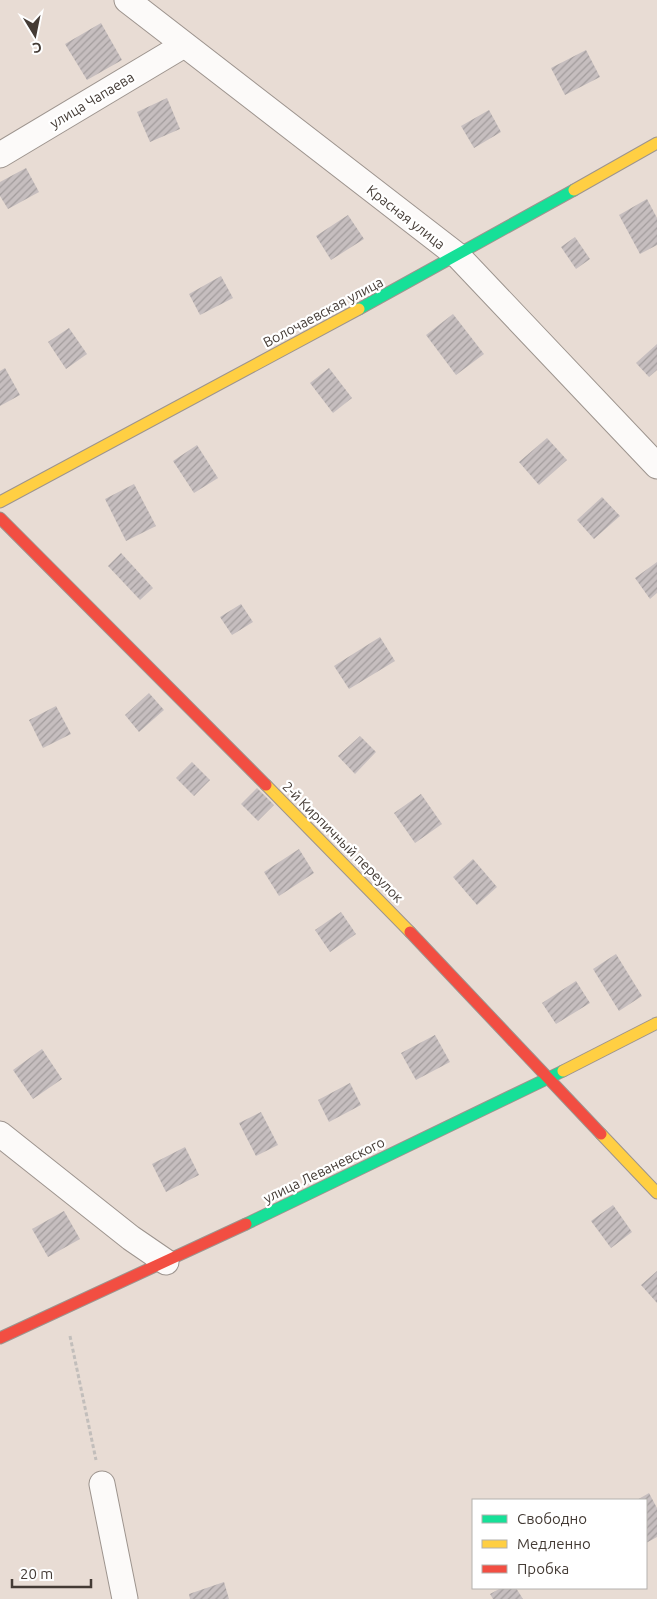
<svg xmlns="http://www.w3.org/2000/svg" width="657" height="1599" font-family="Ubuntu,sans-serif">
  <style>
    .building { fill: url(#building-hatch) }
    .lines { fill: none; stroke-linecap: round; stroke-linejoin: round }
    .street-casing { stroke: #9d948e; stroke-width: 27 }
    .fast-casing { stroke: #9d948e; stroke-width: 13 }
    .slow-casing { stroke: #9d948e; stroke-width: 13 }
    .jam-casing { stroke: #9d948e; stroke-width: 13 }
    .path { stroke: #c2bebb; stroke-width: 3; stroke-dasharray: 4 2.5; stroke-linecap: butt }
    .street { stroke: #fcfaf9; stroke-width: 25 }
    .fast { stroke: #16e098; stroke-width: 11 }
    .slow { stroke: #ffcf43; stroke-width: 11 }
    .jam { stroke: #f24e42; stroke-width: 11 }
    .labels { text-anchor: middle; stroke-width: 4.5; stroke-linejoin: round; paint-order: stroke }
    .street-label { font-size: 14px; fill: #443b35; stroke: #fff }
  </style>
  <defs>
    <pattern id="building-hatch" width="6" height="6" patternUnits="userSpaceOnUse" patternTransform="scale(1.25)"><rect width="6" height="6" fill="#c6bebf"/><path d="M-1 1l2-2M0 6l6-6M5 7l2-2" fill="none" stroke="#a29c9c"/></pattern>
  </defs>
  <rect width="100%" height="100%" fill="#e8dcd4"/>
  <g class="building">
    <path d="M101,23L122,60L87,80L65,44Z"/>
    <path d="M586,50L600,77L565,95L551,68Z"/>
    <path d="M167,98L180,129L150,142L137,112Z"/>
    <path d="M489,110L501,132L474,148L461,126Z"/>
    <path d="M26,168L39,192L8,209L0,196V182Z"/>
    <path d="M647,199L657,218V245L640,254L619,215Z"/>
    <path d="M348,215L364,239L331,260L316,236Z"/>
    <path d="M575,237L590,259L576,269L561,247Z"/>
    <path d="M221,276L233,298L200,315L189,294Z"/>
    <path d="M453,314L484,354L456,375L426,335Z"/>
    <path d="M69,328L87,354L66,369L48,342Z"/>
    <path d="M657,344V370L649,377L636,363Z"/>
    <path d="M5,368L20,395L0,406V371Z"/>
    <path d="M329,368L352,398L333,413L310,383Z"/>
    <path d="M547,438L567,460L539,485L519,462Z"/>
    <path d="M197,445L218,478L194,493L173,461Z"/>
    <path d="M134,484L156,526L126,541L105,499Z"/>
    <path d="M602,497L620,516L594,539L577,520Z"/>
    <path d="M121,553L153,588L140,600L108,566Z"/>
    <path d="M657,562V593L650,599L635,578Z"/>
    <path d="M241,604L253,622L232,635L220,617Z"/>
    <path d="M380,637L395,661L349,689L334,666Z"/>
    <path d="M149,693L164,710L139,732L125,715Z"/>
    <path d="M56,706L71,734L43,748L29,720Z"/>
    <path d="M360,736L376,752L355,774L338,756Z"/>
    <path d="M192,762L210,780L194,796L176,778Z"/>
    <path d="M257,788L274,805L258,821L241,804Z"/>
    <path d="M421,794L442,824L415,843L394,813Z"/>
    <path d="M299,849L314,873L279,896L264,872Z"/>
    <path d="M473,859L497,887L477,905L453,877Z"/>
    <path d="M341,912L356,934L330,952L315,930Z"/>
    <path d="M616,954L642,996L619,1011L593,969Z"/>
    <path d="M576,981L590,1003L556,1024L542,1003Z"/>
    <path d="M435,1035L450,1062L416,1080L401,1053Z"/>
    <path d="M42,1049L62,1079L33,1099L13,1070Z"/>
    <path d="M350,1083L361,1105L329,1122L318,1100Z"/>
    <path d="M261,1112L278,1145L256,1156L239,1123Z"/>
    <path d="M185,1147L199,1175L166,1192L152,1164Z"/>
    <path d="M613,1205L632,1232L611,1248L591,1221Z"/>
    <path d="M64,1211L80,1239L48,1257L32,1229Z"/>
    <path d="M657,1271V1303L641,1285Z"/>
    <path d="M649,1493L657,1508V1537L646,1543V1500H637Z"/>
    <path d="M224,1582L229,1599H190L189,1594Z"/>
    <path d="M501,1588H516L523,1599H493L490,1594Z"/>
  </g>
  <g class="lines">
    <g class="street-casing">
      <g id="street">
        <path d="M127,0L458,256L657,466"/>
        <path d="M0,155L184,45"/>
        <path d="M0,1134L131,1238L166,1262"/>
        <path d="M102,1484L125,1599"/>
      </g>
    </g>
    <g class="fast-casing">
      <g id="fast">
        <path d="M359,309L574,190"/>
        <path d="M246,1224L563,1071"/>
      </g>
    </g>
    <g class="slow-casing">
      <g id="slow">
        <path d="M574,190L657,143"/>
        <path d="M0,502L359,309"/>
        <path d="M266,785L410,932"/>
        <path d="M563,1071L657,1023"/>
        <path d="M601,1134L657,1193"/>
      </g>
    </g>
    <g class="jam-casing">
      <g id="jam">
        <path d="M0,518L266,785"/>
        <path d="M410,932L601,1134"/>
        <path d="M0,1338L246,1224"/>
      </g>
    </g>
    <path class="path" d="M70,1336L96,1460"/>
    <use href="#street" class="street"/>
    <use href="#fast" class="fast"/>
    <use href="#slow" class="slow"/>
    <use href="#jam" class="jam"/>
  </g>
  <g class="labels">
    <g class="street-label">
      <text transform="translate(92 100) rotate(-31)" y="5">улица Чапаева</text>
      <text transform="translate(406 217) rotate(38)" y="5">Красная улица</text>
      <text transform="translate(323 312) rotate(-28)" y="5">Волочаевская улица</text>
      <text transform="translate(343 842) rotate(45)" y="5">2-й Кирпичный переулок</text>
      <text transform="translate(324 1170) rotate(-26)" y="5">улица Леваневского</text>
    </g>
  </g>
  <rect x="472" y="1499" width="175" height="90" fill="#ffffff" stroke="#b4b1ae"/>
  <rect x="482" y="1515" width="25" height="8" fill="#16e098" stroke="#b4b1ae"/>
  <text x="517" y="1524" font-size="15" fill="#443b35">Свободно</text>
  <rect x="482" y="1540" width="25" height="8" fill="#ffcf43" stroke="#b4b1ae"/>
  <text x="517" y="1549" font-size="15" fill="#443b35">Медленно</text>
  <rect x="482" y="1565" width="25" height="8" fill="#f24e42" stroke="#b4b1ae"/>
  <text x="517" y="1574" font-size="15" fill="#443b35">Пробка</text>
  <g transform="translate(35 35) rotate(170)" stroke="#ffffff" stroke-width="4" paint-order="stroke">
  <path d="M0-4L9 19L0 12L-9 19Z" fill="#443b35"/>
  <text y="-8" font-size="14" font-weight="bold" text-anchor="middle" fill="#443b35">С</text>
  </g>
  <path d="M12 1579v8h79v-8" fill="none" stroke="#443b35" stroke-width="2.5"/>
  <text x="20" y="1579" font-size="15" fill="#443b35" stroke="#ffffff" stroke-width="4" paint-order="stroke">20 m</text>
</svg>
